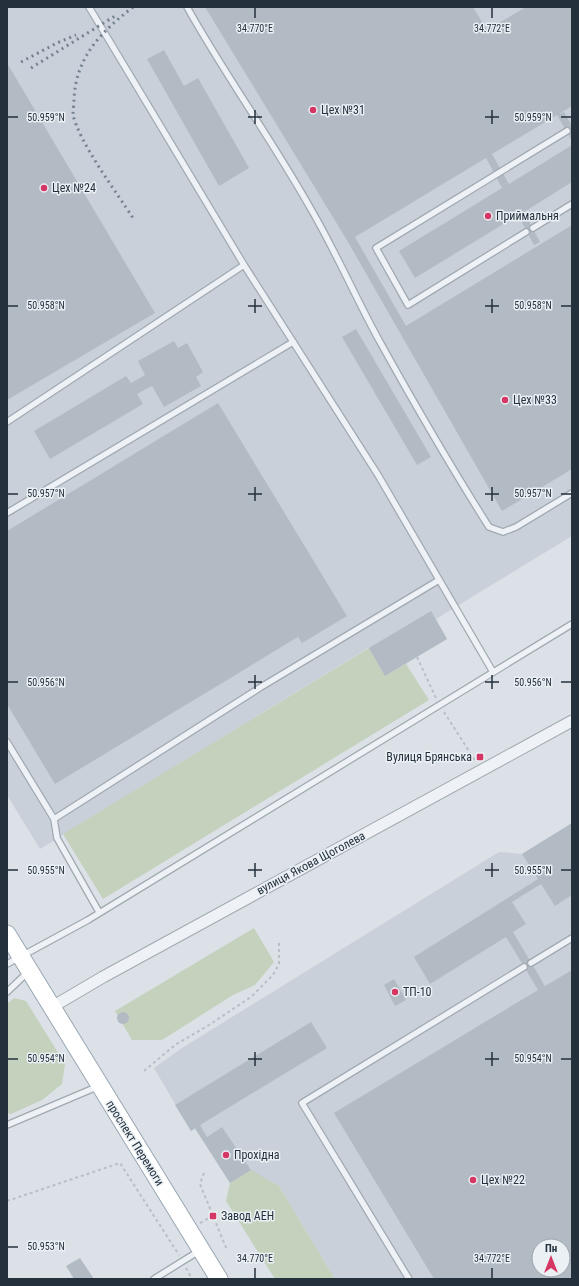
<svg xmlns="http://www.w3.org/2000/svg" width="579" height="1286" font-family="'Roboto Condensed',sans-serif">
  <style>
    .built { fill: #c9d0d9; fill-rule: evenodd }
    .green { fill: #c4d1bc }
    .building { fill: #b2bbc4; fill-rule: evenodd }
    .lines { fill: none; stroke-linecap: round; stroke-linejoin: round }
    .service-casing { stroke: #a0a9b1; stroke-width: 8 }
    .minor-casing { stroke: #a0a9b1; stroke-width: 13 }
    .primary-casing { stroke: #9aa7b3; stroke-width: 19 }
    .path { stroke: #b9bfc5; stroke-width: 2; stroke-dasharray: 3 3; stroke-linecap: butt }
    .service { stroke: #eef1f5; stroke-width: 5.5 }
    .minor { stroke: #eef1f5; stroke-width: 11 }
    .primary { stroke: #fff; stroke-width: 17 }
    .rail { stroke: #748291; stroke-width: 3; stroke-dasharray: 2 4; stroke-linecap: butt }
    .ticks { fill: none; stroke: #24313d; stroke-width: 1.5 }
    .poi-dot { fill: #d53663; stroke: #eaf0f4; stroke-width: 1.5 }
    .labels { text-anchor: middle; stroke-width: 3; stroke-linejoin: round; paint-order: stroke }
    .poi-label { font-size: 12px; fill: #24313d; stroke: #eaf0f4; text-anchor: start }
    .street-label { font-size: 12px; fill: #24313d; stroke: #eaf0f4 }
    .ticks-label { font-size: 10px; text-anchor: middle; fill: #24313d; stroke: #eaf0f4; stroke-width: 3; stroke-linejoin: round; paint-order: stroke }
  </style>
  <rect width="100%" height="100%" fill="#dbe1e7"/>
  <g class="built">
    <path d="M7,7H572V536L436,619L447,639L385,676L368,648L40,849L7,795Z"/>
    <path d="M572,823V1279H335L279,1186L230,1183L195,1129L191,1131L154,1068L182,1048L499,852L522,854ZM539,1246H563V1270H539Z"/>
  </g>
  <g class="green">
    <path d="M369,648L385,676L406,664L429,700L103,899L63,834Z"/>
    <path d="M254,928L274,962L255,985L233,995L162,1040H132L115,1011Z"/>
    <path d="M14,998L26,1001L65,1064L62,1084L42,1100L11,1114L7,1113V1004Z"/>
    <path d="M251,1170L279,1186L335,1279H275L226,1201L230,1183Z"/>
  </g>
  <g class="building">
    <path d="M205,7H473L487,30L526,7H572V106L559,114L564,112L572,126V141L557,115L492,154L509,184L572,145V182L524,212L540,242L534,245L518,215L415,278L399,251L502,188L486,158L355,237L406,326L572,225V469L502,511L348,242Z"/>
    <path d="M164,50L184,86L198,78L249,168L219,186L147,59Z"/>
    <path d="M7,63L155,313L7,400Z"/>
    <path d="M356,329L431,457L417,465L342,337Z"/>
    <path d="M174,341L178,348L187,343L203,372L196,377L201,386L164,407L152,386L137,394L143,404L50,459L34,431L126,376L131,383L145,375L138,361Z"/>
    <path d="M218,403L347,616L302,643L298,637L55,784L7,704V531Z"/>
    <path d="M431,611L447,639L385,676L369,648Z"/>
    <path d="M572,823V895L555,906L541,884L512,902L526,924L513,932L545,986L572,970V1279H434L334,1113L538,990L506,937L430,984L414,957L538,879L522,854ZM539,1246H563V1270H539Z"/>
    <path d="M394,979L406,1000L395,1006L384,985Z"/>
    <circle cx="123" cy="1018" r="6"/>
    <path d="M311,1022L327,1048L200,1125L207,1137L222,1127L251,1170L230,1183L195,1128L191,1131L175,1105Z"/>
    <path d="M80,1258L94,1279H74L66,1266Z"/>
  </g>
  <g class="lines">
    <g class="service-casing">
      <g id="service">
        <path d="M89,7L244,265L378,475L493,672"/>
        <path d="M187,7C226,77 273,141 312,211C337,254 356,299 380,342C415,405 451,467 489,527L503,532L516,527L572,493"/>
        <path d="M533,228L572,204"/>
        <path d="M526,232L408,305L376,248L567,131"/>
        <path d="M7,422L244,265"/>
        <path d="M7,513L293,342"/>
        <path d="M7,742L54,819L57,838L99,912"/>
        <path d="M54,819L261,687L439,580"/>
        <path d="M531,963L572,938"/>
        <path d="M7,964L88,920L572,624"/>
        <path d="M7,992L28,972"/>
        <path d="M7,1125L99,1086"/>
        <path d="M154,1279L199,1251"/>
        <path d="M409,1279L302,1103L524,967"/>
      </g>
    </g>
    <g class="minor-casing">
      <path id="minor" d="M52,1007L103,977L572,721"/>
    </g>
    <g class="primary-casing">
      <path id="primary" d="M7,934L219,1279"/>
    </g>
    <g class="path">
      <path d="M417,657L436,698"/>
      <path d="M444,712L476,762"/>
      <path d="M144,1071L175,1045L209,1025L251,997L273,975L279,964V943"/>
      <path d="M204,1173L200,1184L227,1250"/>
      <path d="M7,1201L120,1163L179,1255"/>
      <path d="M200,1223L213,1216"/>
      <path d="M186,1268L192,1279"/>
    </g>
    <use href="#service" class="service"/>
    <use href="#minor" class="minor"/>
    <use href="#primary" class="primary"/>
    <g class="rail">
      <path d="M133,7C101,32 76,57 74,99C74,104 73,110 73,114C78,141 117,193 133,218"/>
      <path d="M21,62L57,43L76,35"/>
      <path d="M31,68L115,16"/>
    </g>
  </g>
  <path class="ticks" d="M255,8V18M492,8V18M255,110V124M492,110V124M8,117H18M248,117H262M485,117H499M561,117H571M255,299V313M492,299V313M8,306H18M248,306H262M485,306H499M561,306H571M255,487V501M492,487V501M8,494H18M248,494H262M485,494H499M561,494H571M255,675V689M492,675V689M8,682H18M248,682H262M485,682H499M561,682H571M255,863V877M492,863V877M8,870H18M248,870H262M485,870H499M561,870H571M255,1052V1066M492,1052V1066M8,1059H18M248,1059H262M485,1059H499M561,1059H571M8,1247H18M255,1268V1278M492,1268V1278"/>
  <g class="poi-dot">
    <circle cx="313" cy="110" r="4"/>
    <circle cx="44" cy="188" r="4"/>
    <circle cx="488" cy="216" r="4"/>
    <circle cx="505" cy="400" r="4"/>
    <rect x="476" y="753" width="8" height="8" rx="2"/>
    <circle cx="395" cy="992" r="4"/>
    <circle cx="226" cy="1155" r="4"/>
    <circle cx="473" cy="1180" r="4"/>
    <rect x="209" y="1212" width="8" height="8" rx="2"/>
  </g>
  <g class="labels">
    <g class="poi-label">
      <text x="321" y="114">Цех №31</text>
      <text x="52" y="192">Цех №24</text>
      <text x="496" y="220">Приймальня</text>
      <text x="513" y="404">Цех №33</text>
      <text x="472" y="761" text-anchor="end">Вулиця Брянська</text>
      <text x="403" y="996">ТП-10</text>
      <text x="234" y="1159">Прохідна</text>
      <text x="481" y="1184">Цех №22</text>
      <text x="221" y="1220">Завод АЕН</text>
    </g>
    <g class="street-label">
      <text transform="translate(311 863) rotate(-28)" y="4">вулиця Якова Щоголева</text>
      <text transform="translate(135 1143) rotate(58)" y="4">проспект Перемоги</text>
    </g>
  </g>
  <g class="ticks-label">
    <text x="255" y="32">34.770°E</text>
    <text x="492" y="32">34.772°E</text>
    <text x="46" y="121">50.959°N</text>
    <text x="533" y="121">50.959°N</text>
    <text x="46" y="309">50.958°N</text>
    <text x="533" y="309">50.958°N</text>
    <text x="46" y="497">50.957°N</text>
    <text x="533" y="497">50.957°N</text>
    <text x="46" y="686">50.956°N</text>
    <text x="533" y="686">50.956°N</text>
    <text x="46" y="874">50.955°N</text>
    <text x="533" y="874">50.955°N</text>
    <text x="46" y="1062">50.954°N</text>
    <text x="533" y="1062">50.954°N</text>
    <text x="46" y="1250">50.953°N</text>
    <text x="255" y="1262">34.770°E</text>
    <text x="492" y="1262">34.772°E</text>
  </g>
  <rect width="579" height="1286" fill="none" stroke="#24313d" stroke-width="16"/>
  <g transform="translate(551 1258)"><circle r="19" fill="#eaf0f4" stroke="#9ba4ab"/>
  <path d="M0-3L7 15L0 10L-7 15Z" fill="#d53663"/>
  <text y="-6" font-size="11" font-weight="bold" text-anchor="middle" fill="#24313d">Пн</text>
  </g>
</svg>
